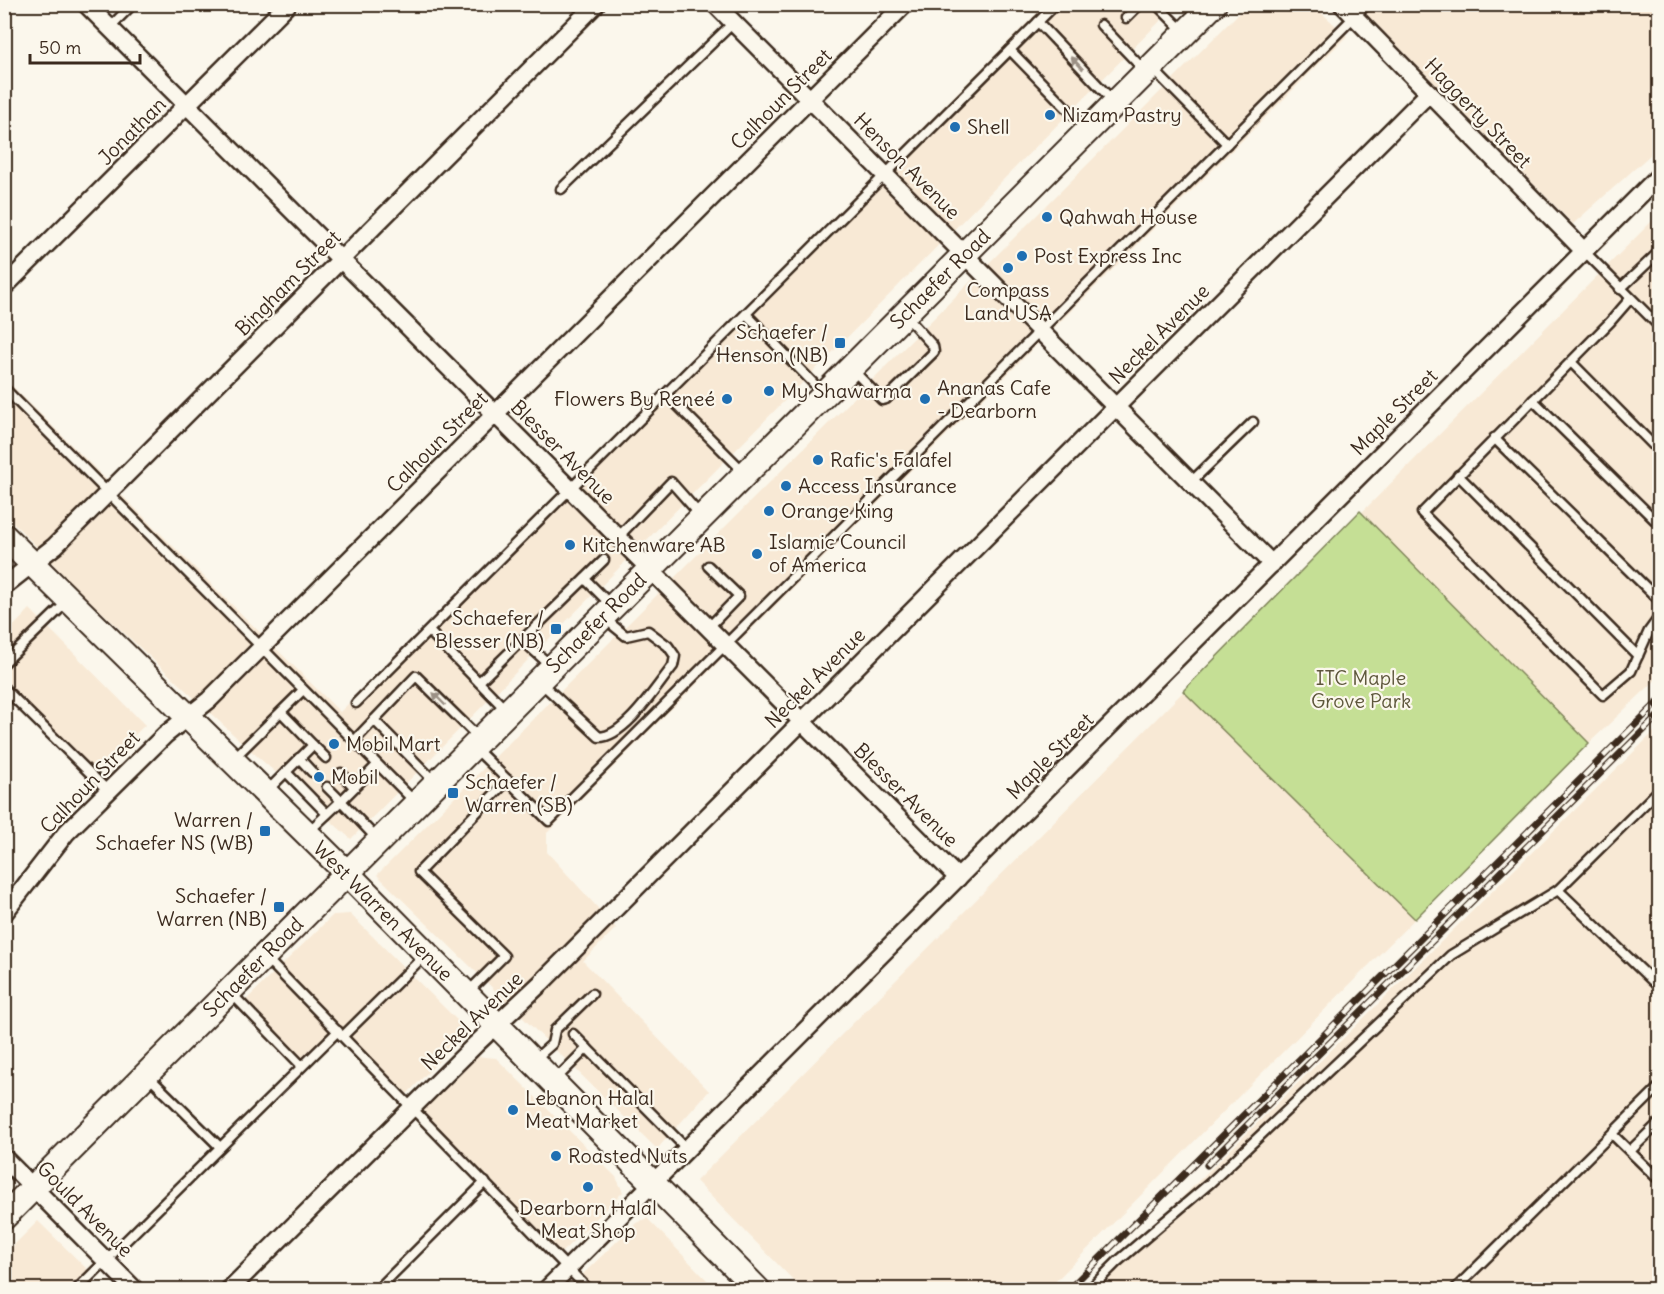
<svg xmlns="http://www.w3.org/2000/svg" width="1664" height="1294" font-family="Delius,sans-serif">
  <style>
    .built { fill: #f8e9d5 }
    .green { fill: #c5df95; stroke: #80845a; stroke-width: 1.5 }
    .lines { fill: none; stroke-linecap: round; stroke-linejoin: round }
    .lane-casing { stroke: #3b2a1e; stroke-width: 13 }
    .street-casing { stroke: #3b2a1e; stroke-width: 21 }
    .secondary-casing { stroke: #3b2a1e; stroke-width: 28 }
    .lane { stroke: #fbf7ec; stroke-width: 8 }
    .street { stroke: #fbf7ec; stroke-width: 16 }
    .secondary { stroke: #fbf7ec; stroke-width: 24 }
    .rail-casing { stroke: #3b2a1e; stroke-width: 7 }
    .rail { stroke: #fbf7ec; stroke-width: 4.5; stroke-dasharray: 14; stroke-linecap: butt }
    .oneway { fill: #9b9085 }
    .poi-dot { fill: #1f6fb2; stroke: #fbf7ec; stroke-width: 2 }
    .labels { text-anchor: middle; stroke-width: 4.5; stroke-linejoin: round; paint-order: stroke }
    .street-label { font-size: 20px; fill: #3b2a1e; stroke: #fbf7ec }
    .poi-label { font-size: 20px; fill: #3b2a1e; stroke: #fbf7ec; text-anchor: start }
    .park-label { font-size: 20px; fill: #5e573c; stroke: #fbf7ec }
  </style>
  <rect width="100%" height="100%" fill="#fbf7ec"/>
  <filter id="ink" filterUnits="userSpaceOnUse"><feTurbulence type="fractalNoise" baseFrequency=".0167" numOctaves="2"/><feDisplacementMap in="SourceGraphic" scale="12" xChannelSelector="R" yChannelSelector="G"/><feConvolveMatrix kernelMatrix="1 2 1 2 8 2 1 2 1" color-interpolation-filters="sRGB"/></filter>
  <g filter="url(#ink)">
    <g class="built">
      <path d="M1045,5H1176L351,839L249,749L78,590L5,514L4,378L340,712Z"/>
      <path d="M1247,5H1313L1347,36L547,833V852L616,928L583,961L709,1091L657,1149L377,875Z"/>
      <path d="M1357,5H1659V147L1573,224Z"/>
      <path d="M1659,214L1660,676L1589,743L1048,1289H802L696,1181Z"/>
      <path d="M30,609L145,725L96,773L5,680V635Z"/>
      <path d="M1659,727V1289H1089Z"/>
      <path d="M350,914L460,1023V1039L407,1094L360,1050L339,1025L301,1061L243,1003L333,915Z"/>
      <path d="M475,1056L496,1058L616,1177L623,1192L561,1253L421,1109Z"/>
      <path d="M647,1218L700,1273L716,1289H597L582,1275L636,1223Z"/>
      <path d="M38,1221L88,1270L68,1289H5V1254Z"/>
    </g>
    <path class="green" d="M1360,511L1589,743L1415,919L1183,691Z"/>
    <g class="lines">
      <g class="lane-casing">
        <g id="lane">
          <path d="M1156,4L1183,31"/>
          <path d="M1126,18L1140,4"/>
          <path d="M1038,22L1113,101"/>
          <path d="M1101,25L1144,70"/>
          <path d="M109,28L133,4"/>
          <path d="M1010,50L1086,128"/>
          <path d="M1152,68L1227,144"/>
          <path d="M561,189L733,23"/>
          <path d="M1584,251L1660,327"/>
          <path d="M1620,289L1660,251"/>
          <path d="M1630,299L1610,322L1422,513L1603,695L1631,671L1649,631L1660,616"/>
          <path d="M746,314L822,392"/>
          <path d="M1571,362L1660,452"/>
          <path d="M851,368L882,400L886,399L934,352L933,346L905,315"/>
          <path d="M4,388L414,801"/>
          <path d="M666,394L745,473"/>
          <path d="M1533,400L1660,525"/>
          <path d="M1494,438L1660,601"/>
          <path d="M1458,475L1638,656"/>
          <path d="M1191,482L1253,422"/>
          <path d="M618,537L671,482L702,517"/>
          <path d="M708,566L739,596L709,627"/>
          <path d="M585,579L612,606"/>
          <path d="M429,631L506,710"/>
          <path d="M522,640L550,665"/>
          <path d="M4,663L69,600"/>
          <path d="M539,681L599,737C625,737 657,686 673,666L675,656L668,646L648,631L626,636L605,619"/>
          <path d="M479,682L604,560"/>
          <path d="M4,688L108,791"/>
          <path d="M356,703L1056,4"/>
          <path d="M281,712L313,745"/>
          <path d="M354,741L374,720"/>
          <path d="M474,747L549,821L1367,4"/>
          <path d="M234,758L303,690"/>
          <path d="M299,758L312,772"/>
          <path d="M286,772L327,814"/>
          <path d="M341,773L354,787"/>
          <path d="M434,781L374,720L416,676L478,737"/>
          <path d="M327,787L341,801L377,765"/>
          <path d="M267,791L313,745L326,758"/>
          <path d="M307,833L341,801L378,840"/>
          <path d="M1558,890L1660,789"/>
          <path d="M266,958L589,1290"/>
          <path d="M231,993L302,1066"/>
          <path d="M467,993L504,956L419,872L508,780"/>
          <path d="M573,1034L687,1149"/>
          <path d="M343,1036L424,956"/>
          <path d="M535,1059L552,1044L555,1030L592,994"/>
          <path d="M148,1076L220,1147"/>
          <path d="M555,1080L587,1048"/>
          <path d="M1612,1134L1656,1177L1660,1173"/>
          <path d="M1630,1151L1660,1122"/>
          <path d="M76,1290L338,1031"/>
          <path d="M377,1290L485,1182"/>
          <path d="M1089,1290L1117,1262L1210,1183L1451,955L1558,890L1660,988"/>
          <path d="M1454,1290L1660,1086"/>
        </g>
      </g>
      <g class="street-casing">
        <g id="street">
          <path d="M86,4L958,878"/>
          <path d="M715,4L1272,564"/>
          <path d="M1342,4L1584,251"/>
          <path d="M4,287L288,4"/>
          <path d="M4,586L55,546L596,4"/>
          <path d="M4,913L66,833L165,735L209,700L905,4"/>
          <path d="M4,1158L135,1290"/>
          <path d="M229,1290L476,1044L541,983L1429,93"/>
          <path d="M546,1290L1660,175"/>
        </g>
      </g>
      <g class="secondary-casing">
        <g id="secondary">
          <path d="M4,536L347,873L758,1290"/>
          <path d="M4,1217L1214,4"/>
        </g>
      </g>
      <use href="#lane" class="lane"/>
      <use href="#street" class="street"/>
      <use href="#secondary" class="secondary"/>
      <g class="rail-casing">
        <g id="rail">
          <path d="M1207,1165L1660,714"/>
          <path d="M1068,1290L1660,700"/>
        </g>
      </g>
      <use href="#rail" class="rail"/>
    </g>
    <defs><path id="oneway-solid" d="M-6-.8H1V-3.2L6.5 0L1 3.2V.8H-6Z" transform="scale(1.5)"/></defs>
    <g class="oneway">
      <use href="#oneway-solid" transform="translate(1077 63) rotate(-133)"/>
      <use href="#oneway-solid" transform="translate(439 699) rotate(-135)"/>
    </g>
  </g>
  <g class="poi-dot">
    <circle cx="1050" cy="115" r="6"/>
    <circle cx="955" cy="127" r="6"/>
    <circle cx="1047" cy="217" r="6"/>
    <circle cx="1022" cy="256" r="6"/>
    <circle cx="1008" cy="268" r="6"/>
    <rect x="834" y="337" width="12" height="12" rx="3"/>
    <circle cx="769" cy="391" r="6"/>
    <circle cx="727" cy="399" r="6"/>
    <circle cx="925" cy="399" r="6"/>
    <circle cx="818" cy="460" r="6"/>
    <circle cx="786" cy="486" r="6"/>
    <circle cx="769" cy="511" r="6"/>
    <circle cx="570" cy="545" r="6"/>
    <circle cx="757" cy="554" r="6"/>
    <rect x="550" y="623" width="12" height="12" rx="3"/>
    <circle cx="334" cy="744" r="6"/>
    <circle cx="319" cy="777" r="6"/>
    <rect x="447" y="787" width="12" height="12" rx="3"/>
    <rect x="259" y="825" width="12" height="12" rx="3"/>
    <rect x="273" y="901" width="12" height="12" rx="3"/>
    <circle cx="513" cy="1110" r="6"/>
    <circle cx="556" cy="1156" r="6"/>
    <circle cx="588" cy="1187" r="6"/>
  </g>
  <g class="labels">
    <g class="street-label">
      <text transform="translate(781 99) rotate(-45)" y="7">Calhoun Street</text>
      <text transform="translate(1478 113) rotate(46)" y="7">Haggerty Street</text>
      <text transform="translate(132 131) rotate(-45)" y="7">Jonathan</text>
      <text transform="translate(907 166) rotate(45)" y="7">Henson Avenue</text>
      <text transform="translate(940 279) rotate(-45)" y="7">Schaefer Road</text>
      <text transform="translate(288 283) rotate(-45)" y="7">Bingham Street</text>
      <text transform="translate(1159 334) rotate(-45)" y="7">Neckel Avenue</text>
      <text transform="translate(1394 412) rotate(-45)" y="7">Maple Street</text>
      <text transform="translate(437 442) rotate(-45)" y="7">Calhoun Street</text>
      <text transform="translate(563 452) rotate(45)" y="7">Blesser Avenue</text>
      <text transform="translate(596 623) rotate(-45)" y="7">Schaefer Road</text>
      <text transform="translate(815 678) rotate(-45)" y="7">Neckel Avenue</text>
      <text transform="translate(1050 756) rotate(-45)" y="7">Maple Street</text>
      <text transform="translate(90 782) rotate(-46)" y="7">Calhoun Street</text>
      <text transform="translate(906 795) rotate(45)" y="7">Blesser Avenue</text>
      <text transform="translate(383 911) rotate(45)" y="7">West Warren Avenue</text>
      <text transform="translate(253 967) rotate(-45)" y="7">Schaefer Road</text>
      <text transform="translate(472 1021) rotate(-44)" y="7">Neckel Avenue</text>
      <text transform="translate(85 1209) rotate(45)" y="7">Gould Avenue</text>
    </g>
    <g class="poi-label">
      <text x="1062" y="122">Nizam Pastry</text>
      <text x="967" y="134">Shell</text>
      <text x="1059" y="224">Qahwah House</text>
      <text x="1034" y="263">Post Express Inc</text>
      <text x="1008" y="297" text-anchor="middle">Compass<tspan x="1008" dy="23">Land USA</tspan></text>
      <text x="828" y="339" text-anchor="end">Schaefer /<tspan x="828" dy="23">Henson (NB)</tspan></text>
      <text x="937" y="395">Ananas Cafe<tspan x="937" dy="23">- Dearborn</tspan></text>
      <text x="781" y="398">My Shawarma</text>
      <text x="715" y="406" text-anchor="end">Flowers By Reneé</text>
      <text x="830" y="467">Rafic's Falafel</text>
      <text x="798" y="493">Access Insurance</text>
      <text x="781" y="518">Orange King</text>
      <text x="769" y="549">Islamic Council<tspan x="769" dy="23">of America</tspan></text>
      <text x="582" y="552">Kitchenware AB</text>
      <text x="544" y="625" text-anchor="end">Schaefer /<tspan x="544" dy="23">Blesser (NB)</tspan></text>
      <text x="346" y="751">Mobil Mart</text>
      <text x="331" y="784">Mobil</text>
      <text x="465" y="789">Schaefer /<tspan x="465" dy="23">Warren (SB)</tspan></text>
      <text x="253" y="827" text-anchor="end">Warren /<tspan x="253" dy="23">Schaefer NS (WB)</tspan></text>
      <text x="267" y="903" text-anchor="end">Schaefer /<tspan x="267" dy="23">Warren (NB)</tspan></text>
      <text x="525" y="1105">Lebanon Halal<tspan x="525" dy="23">Meat Market</tspan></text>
      <text x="568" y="1163">Roasted Nuts</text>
      <text x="588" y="1215" text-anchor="middle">Dearborn Halal<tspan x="588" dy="23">Meat Shop</tspan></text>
    </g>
    <g class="park-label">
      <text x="1361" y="685">ITC Maple<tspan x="1361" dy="23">Grove Park</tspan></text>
    </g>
  </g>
  <rect width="1664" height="1294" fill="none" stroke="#fbf7ec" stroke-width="24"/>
  <rect x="12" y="12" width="1640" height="1270" fill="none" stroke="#3b2a1e" stroke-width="2" filter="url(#ink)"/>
  <path d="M30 54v9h110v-9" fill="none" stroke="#3b2a1e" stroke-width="3"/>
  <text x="39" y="54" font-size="18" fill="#3b2a1e" stroke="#fbf7ec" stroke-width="4.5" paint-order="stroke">50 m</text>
</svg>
